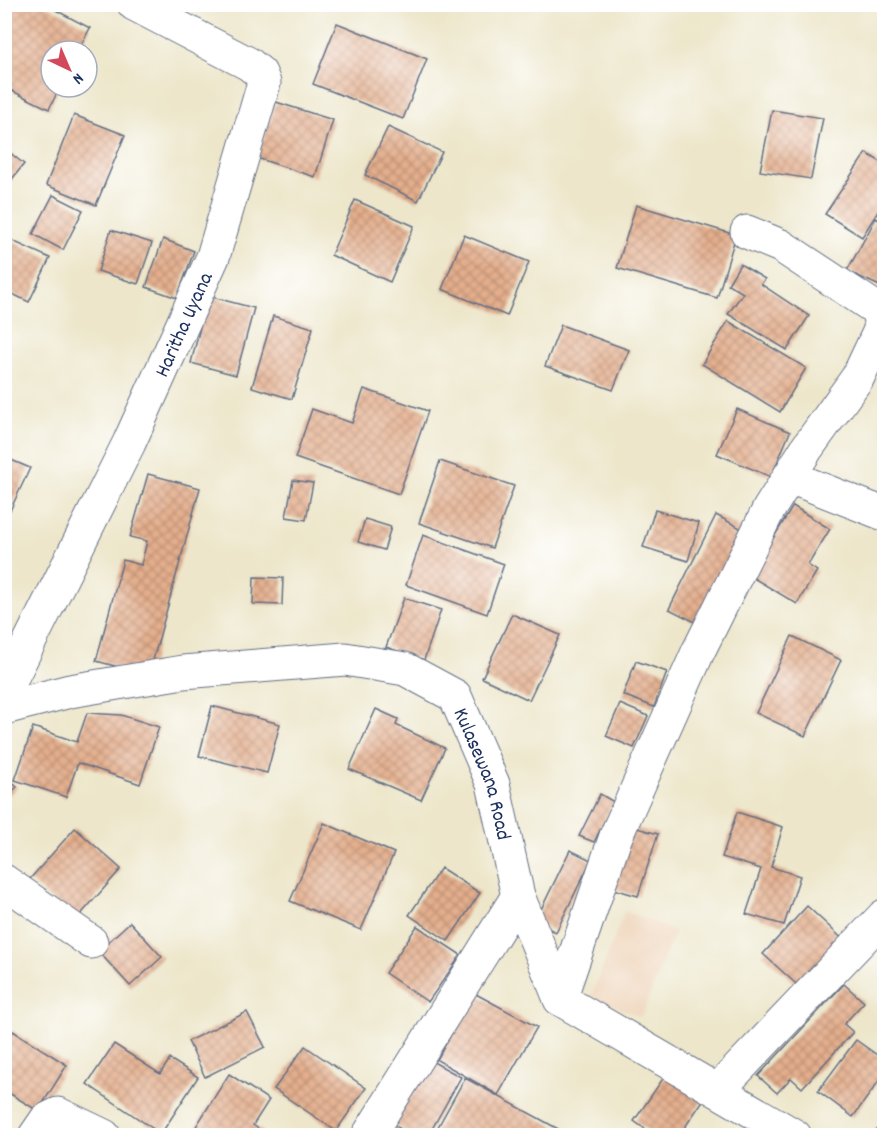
<svg xmlns="http://www.w3.org/2000/svg" width="889" height="1140" font-family="Dekko,sans-serif">
  <style>
    .built { fill: #efd6bc }
    .building { fill: url(#building-cross-hatch) }
    .lines { fill: none; stroke-linecap: round; stroke-linejoin: round }
    .minor-casing { stroke: #646f84; stroke-width: 35 }
    .minor { stroke: #fff; stroke-width: 33 }
    .labels { text-anchor: middle; stroke-width: 6; stroke-linejoin: round; paint-order: stroke }
    .street-label { font-size: 21px; fill: #1b2f5e; stroke: #fff }
  </style>
  <defs>
    <pattern id="building-cross-hatch" width="8" height="8" patternUnits="userSpaceOnUse" patternTransform="scale(1.5)"><rect width="8" height="8" fill="#e5af8c"/><path d="M0 0l8 8M0 8l8-8" fill="none" stroke="#b98f76"/></pattern>
  </defs>
  <rect width="100%" height="100%" fill="#fff"/>
  <filter id="ink" filterUnits="userSpaceOnUse"><feTurbulence type="fractalNoise" baseFrequency=".0167" numOctaves="2"/><feDisplacementMap in="SourceGraphic" scale="12" xChannelSelector="R" yChannelSelector="G"/><feConvolveMatrix kernelMatrix="1 2 1 2 8 2 1 2 1" color-interpolation-filters="sRGB"/></filter>
  <filter id="wash" filterUnits="userSpaceOnUse"><feTurbulence type="fractalNoise" baseFrequency=".008" numOctaves="4" result="noise"/><feDisplacementMap in="SourceGraphic" scale="24" xChannelSelector="R" yChannelSelector="G"/><feGaussianBlur stdDeviation="1.35" result="paint"/><feColorMatrix in="noise" values="0 0 0 0 0 0 0 0 0 0 0 0 0 0 0 0 0 1.4 0 .05"/><feComposite in="paint" operator="in"/></filter>
  <g filter="url(#wash)">
    <rect width="100%" height="100%" fill="#ede6ca"/>
    <path class="built" d="M625,911L675,931L641,1017L591,997Z"/>
    <g id="blocks">
      <g class="building">
        <path d="M14,4H44L90,28L78,51H51V87H60L49,109L4,87V24Z"/>
        <path d="M337,23L427,59L403,119L313,84Z"/>
        <path d="M276,102L333,120L315,177L257,158Z"/>
        <path d="M772,110L823,118L811,179L760,171Z"/>
        <path d="M74,115L125,135L96,205L46,185Z"/>
        <path d="M388,127L442,152L418,201L365,175Z"/>
        <path d="M4,148L24,164L4,189Z"/>
        <path d="M866,153L884,164V202L862,237L825,214Z"/>
        <path d="M53,195L83,210L63,250L33,234Z"/>
        <path d="M355,200L414,226L390,282L331,255Z"/>
        <path d="M636,205L736,235L717,298L617,268Z"/>
        <path d="M876,218L884,223V288L847,271Z"/>
        <path d="M111,230L152,243L138,284L98,271Z"/>
        <path d="M464,235L529,262L507,316L442,289Z"/>
        <path d="M4,237L50,258L29,302L4,290Z"/>
        <path d="M163,239L194,251L177,298L146,287Z"/>
        <path d="M740,264L765,279L761,284L809,316L787,350L728,314L743,293L728,284Z"/>
        <path d="M208,296L254,308L236,375L191,363Z"/>
        <path d="M273,316L313,328L292,399L252,387Z"/>
        <path d="M728,321L806,368L780,412L702,364Z"/>
        <path d="M561,325L629,350L613,390L545,366Z"/>
        <path d="M364,389L428,411L399,494L295,458L312,409L352,423Z"/>
        <path d="M737,409L790,432L771,477L717,454Z"/>
        <path d="M4,457L30,468L7,517L4,516Z"/>
        <path d="M440,461L514,486L492,548L419,523Z"/>
        <path d="M148,474L200,488L149,675L96,661L123,560L141,565L147,541L130,537Z"/>
        <path d="M293,480L313,483L306,520L286,517Z"/>
        <path d="M793,506L830,529L808,565L817,571L797,604L750,576Z"/>
        <path d="M655,510L699,523L688,561L643,547Z"/>
        <path d="M716,515L744,530L697,623L669,609Z"/>
        <path d="M365,519L391,527L384,550L358,542Z"/>
        <path d="M423,535L504,564L487,614L406,585Z"/>
        <path d="M254,577L283,578L282,605L253,604Z"/>
        <path d="M404,598L441,610L424,660L386,647Z"/>
        <path d="M512,614L560,635L529,700L482,678Z"/>
        <path d="M792,636L841,660L805,736L756,713Z"/>
        <path d="M636,661L667,672L654,707L623,695Z"/>
        <path d="M620,704L648,716L634,748L606,736Z"/>
        <path d="M212,706L280,724L267,773L199,756Z"/>
        <path d="M376,709L398,719L396,725L445,748L421,800L349,769Z"/>
        <path d="M87,713L121,715L159,727L140,784L78,763L66,797L15,780L33,727L77,742Z"/>
        <path d="M4,775L17,787L4,799Z"/>
        <path d="M600,794L614,802L594,842L579,836Z"/>
        <path d="M737,812L783,827L771,867L800,876L784,925L746,914L761,869L722,857Z"/>
        <path d="M324,823L394,853L361,930L290,901Z"/>
        <path d="M630,826L658,834L638,896L610,888Z"/>
        <path d="M75,828L121,869L75,921L29,880Z"/>
        <path d="M570,850L591,860L556,932L535,922Z"/>
        <path d="M441,868L480,893L448,941L409,915Z"/>
        <path d="M807,906L849,945L805,992L763,954Z"/>
        <path d="M130,922L162,957L130,986L98,951Z"/>
        <path d="M417,926L461,955L428,1002L385,973Z"/>
        <path d="M844,984L864,1002L844,1024L853,1032L802,1088L791,1078L777,1093L758,1076Z"/>
        <path d="M474,993L537,1027L498,1095L437,1060Z"/>
        <path d="M247,1012L265,1047L205,1077L188,1041Z"/>
        <path d="M13,1031L67,1065L38,1111L4,1090V1045Z"/>
        <path d="M856,1040L884,1060V1074L853,1117L818,1091Z"/>
        <path d="M114,1044L160,1074L170,1059L198,1077L161,1134L87,1084Z"/>
        <path d="M305,1046L366,1088L336,1131L274,1089Z"/>
        <path d="M426,1058L461,1077L428,1136H412L389,1122Z"/>
        <path d="M229,1074L269,1100L253,1125L269,1136H190Z"/>
        <path d="M666,1074L704,1099L679,1136H655L634,1121Z"/>
        <path d="M465,1078L571,1136H433Z"/>
        <path d="M884,1121V1136H878L874,1133Z"/>
      </g>
    </g>
  </g>
  <g filter="url(#ink)">
    <use href="#blocks" fill-opacity="0" stroke="#646f84" stroke-width="1.5"/>
    <g class="lines">
      <g class="minor-casing">
        <g id="minor">
          <path d="M790,477L884,514"/>
          <path id="s1" d="M4,693L129,443L213,257L264,83L260,73L249,64L134,4"/>
          <path id="s2" d="M4,708L70,691L183,672L345,659L405,669L455,696L493,784L518,896L560,999L795,1136"/>
          <path d="M4,881L91,942"/>
          <path d="M560,999L616,836L698,652L769,509L807,448L858,377L881,328L878,310L781,246L747,232"/>
          <path d="M718,1090L884,916"/>
          <path d="M35,1136L46,1120L58,1114L104,1136"/>
          <path d="M368,1136L518,896"/>
        </g>
      </g>
      <use href="#minor" class="minor"/>
    </g>
  </g>
  <g class="labels">
    <g class="street-label">
      <text dy="7" stroke="none"><textPath href="#s1" startOffset="410">Haritha Uyana</textPath></text>
      <text dy="7" stroke="none"><textPath href="#s2" startOffset="546">Kulasewana Road</textPath></text>
    </g>
  </g>
  <rect width="889" height="1140" fill="none" stroke="#fff" stroke-width="24"/>
  <g transform="translate(69 69) rotate(136)"><circle r="28" fill="#ffffff" stroke="#a4acbf" stroke-width="1.5"/>
  <path d="M0-4.5L10 22L0 15L-10 22Z" fill="#d1495b"/>
  <text y="-9" font-size="16" font-weight="bold" text-anchor="middle" fill="#1b2f5e">N</text>
  </g>
</svg>
